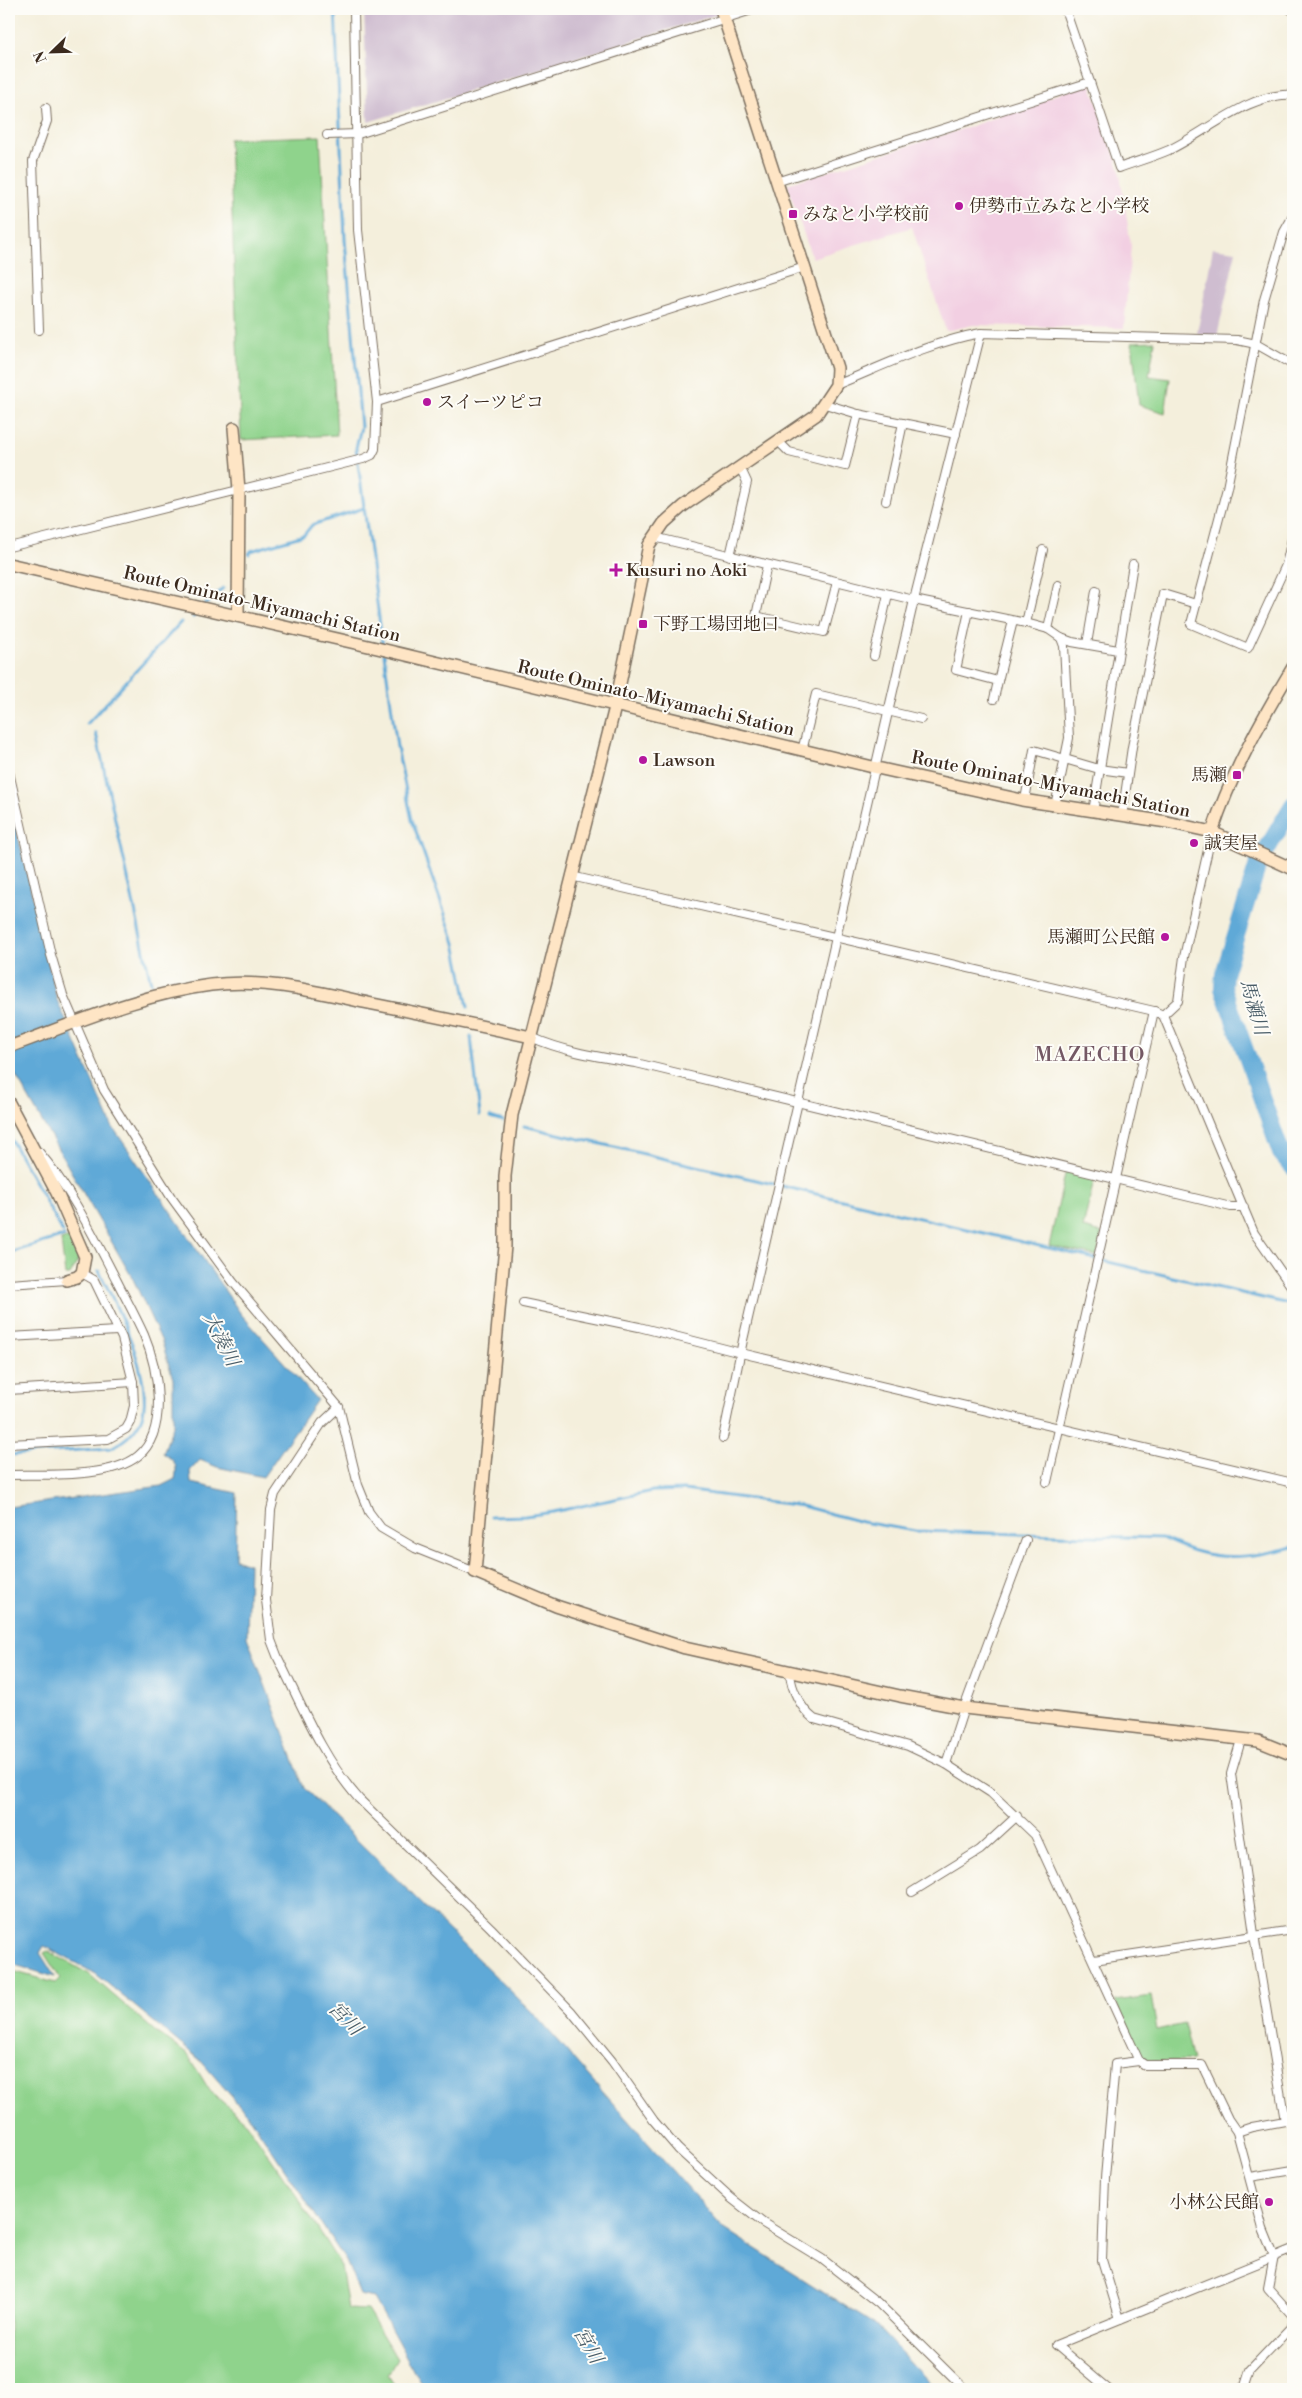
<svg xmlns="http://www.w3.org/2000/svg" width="1302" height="2398" font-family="'Libre Bodoni','Noto Serif JP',serif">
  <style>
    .built { fill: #f2cfe2 }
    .industrial { fill: #cfbdd0 }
    .green { fill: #8fd38c; stroke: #657e55 }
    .water { fill: #5ea9d7; stroke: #4c6a7a }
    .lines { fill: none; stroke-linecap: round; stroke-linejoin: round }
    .stream { stroke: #5ea9d7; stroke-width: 3 }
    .river { stroke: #5ea9d7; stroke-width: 18 }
    .street-casing { stroke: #7c6f60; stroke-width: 10 }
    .secondary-casing { stroke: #7c6f60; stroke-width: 14 }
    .street { stroke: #fff; stroke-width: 8 }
    .secondary { stroke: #fee5c5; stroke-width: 11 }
    .poi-dot { fill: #b5179e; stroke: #fdfcf7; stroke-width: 2 }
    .labels { text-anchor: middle; stroke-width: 4; stroke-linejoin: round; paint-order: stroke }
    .poi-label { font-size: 18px; fill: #3b2a1e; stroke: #fdfcf7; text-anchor: start }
    .street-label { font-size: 18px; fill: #3b2a1e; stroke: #fdfcf7 }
    .water-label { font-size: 19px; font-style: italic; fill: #495d68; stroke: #fdfcf7 }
    .quarter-label { font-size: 20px; letter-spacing: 1px; fill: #745864; stroke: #fdfcf7 }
  </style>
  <rect width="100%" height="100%" fill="#fdfcf7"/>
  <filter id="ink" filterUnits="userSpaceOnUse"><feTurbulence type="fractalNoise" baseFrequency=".02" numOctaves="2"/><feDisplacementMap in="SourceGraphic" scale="10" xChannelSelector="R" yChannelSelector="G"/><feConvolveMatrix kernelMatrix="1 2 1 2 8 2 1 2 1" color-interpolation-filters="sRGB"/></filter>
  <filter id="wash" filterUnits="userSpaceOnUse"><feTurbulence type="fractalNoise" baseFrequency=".0096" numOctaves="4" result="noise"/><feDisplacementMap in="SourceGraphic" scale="20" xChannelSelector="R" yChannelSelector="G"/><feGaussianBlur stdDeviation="1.12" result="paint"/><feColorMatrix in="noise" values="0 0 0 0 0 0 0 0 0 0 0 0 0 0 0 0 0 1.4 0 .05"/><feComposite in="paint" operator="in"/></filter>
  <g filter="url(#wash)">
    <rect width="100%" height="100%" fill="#f4efdc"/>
    <path class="built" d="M1090,82L1119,168L1131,246L1124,328L973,325L946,331L912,227L812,258L787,184L969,127Z"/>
    <g class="industrial">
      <path d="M364,9H735L368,122Z"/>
      <path d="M1213,248L1236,251L1217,337L1197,334Z"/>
    </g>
    <g class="green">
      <path d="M320,136L337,435L241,440L229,139Z"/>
      <path d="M1155,341L1149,376L1170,379L1165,413L1139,405L1132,342Z"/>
      <path d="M1066,1170L1095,1176L1083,1228L1102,1233L1097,1256L1049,1246Z"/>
      <path d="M71,1237L80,1257L70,1275H65L61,1240Z"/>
      <path d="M48,1951L89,1974L157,2033L188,2055L210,2091L247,2123L304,2207L341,2266L348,2309L367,2310L397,2359L388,2374L396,2389H9V1970L55,1983L60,1978L44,1953Z"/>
      <path d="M1151,1996L1157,2030L1184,2024L1193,2060L1146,2062L1141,2058L1115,2001Z"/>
    </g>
    <path class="water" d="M9,798L57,1000L112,1126L241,1314L317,1400L263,1477L217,1467L200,1460L190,1471L191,1483L237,1493L235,1559L249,1564L247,1637L304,1788L533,2013L723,2228L875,2325L936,2389H424L374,2298L360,2295L346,2261L252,2120L200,2060L96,1974L44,1946L40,1953L55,1977L15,1965L9,1961V1507L161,1486L175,1479C178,1465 175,1461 163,1453L173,1426V1379L162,1342L133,1279L9,1064Z"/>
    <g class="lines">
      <g class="stream">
        <path d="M335,9L345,240L361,427L356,448L383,647"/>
        <path d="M249,554L251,551L304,535L312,525L364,508"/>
        <path d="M204,606L223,588"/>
        <path d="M193,617L200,611"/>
        <path d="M384,654L397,747L412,820L455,943L468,1007"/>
        <path d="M87,724L181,622"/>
        <path d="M96,733L151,983"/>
        <path d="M471,1037L480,1115"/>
        <path d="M490,1117L503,1121"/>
        <path d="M524,1126L1293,1305"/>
        <path d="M9,1136L63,1232"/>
        <path d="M9,1253L64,1236"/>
        <path d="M9,1455L111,1448C123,1442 133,1434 139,1423C160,1389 115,1303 99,1271"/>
        <path d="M491,1517L525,1516L553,1512L653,1491L684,1490L802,1506L862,1522L915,1531L1162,1538C1173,1543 1186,1549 1198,1552C1229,1561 1263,1555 1293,1547"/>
      </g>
      <path class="river" d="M1293,805L1258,864L1224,974L1223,988L1281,1153L1293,1167"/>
    </g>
  </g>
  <g filter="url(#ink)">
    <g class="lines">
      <g class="street-casing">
        <g id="street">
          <path d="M1065,9L1090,82"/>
          <path d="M1290,9L1293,11"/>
          <path d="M327,135L358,134L755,9"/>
          <path d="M776,182L1090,82L1119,168C1135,162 1153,157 1169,150C1207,132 1250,92 1293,95"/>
          <path d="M1293,216L1284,232L1264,300L1227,488L1191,624L1248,648L1286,565L1293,534"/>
          <path d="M39,330L33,161L47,121L46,108"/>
          <path d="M836,385C883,366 930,342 981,333L1237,340L1256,344L1293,365"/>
          <path d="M377,402L805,267"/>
          <path d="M825,404L858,414L956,434"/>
          <path d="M778,441L789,452L845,466L858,414"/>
          <path d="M886,501L903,423"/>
          <path d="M654,537L914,600L1026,623L1048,629L1061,638L1072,642L1118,650"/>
          <path d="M9,547L363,459L372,455L375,449L377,402L358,230L354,9"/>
          <path d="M730,556L747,482L740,467"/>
          <path d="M767,565L756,616L824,632L837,582"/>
          <path d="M969,611L956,670L998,681L1013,621"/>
          <path d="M1026,623L1043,550"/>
          <path d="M1048,629L1058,585"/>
          <path d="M1087,644L1096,591"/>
          <path d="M874,656L888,594"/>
          <path d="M994,699L998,681"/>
          <path d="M802,751L816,694L921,719"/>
          <path d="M9,772L51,955L63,995L104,1090L171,1197L233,1282L339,1407L322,1423L275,1494L271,1510L266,1600L271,1640L278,1658C302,1706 323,1759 359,1799L491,1928L571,2011L612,2061L654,2121L678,2149L731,2198L763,2223L822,2259L878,2303L965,2389"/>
          <path d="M1025,800L1034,750L1099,769L1128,773"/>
          <path d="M1055,806L1069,738L1064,646L1061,638"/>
          <path d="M1093,812L1133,564"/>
          <path d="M1122,816L1132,747L1163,594L1196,604"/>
          <path d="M571,876L1154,1011L1163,1015L1254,1233L1293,1289"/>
          <path d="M1163,1015L1178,1001L1184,957L1212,832"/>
          <path d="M531,1037C564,1052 600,1057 636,1063L1231,1207H1244"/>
          <path d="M9,1284L67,1280"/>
          <path d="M523,1303L639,1327L741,1353L1293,1483"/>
          <path d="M9,1337L117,1331"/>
          <path d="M9,1390L133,1382"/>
          <path d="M339,1407L358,1485L369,1512L381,1528L415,1548L475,1572"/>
          <path d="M723,1438L743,1340L914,600L981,333"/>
          <path d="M9,1444L108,1439L126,1429L130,1422L134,1406L133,1382L122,1338L94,1280L82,1273"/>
          <path d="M9,1475C44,1474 110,1479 138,1456C169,1431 158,1368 144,1335C136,1317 126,1299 117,1281C94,1237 71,1189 39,1152"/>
          <path d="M1047,1482L1154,1011"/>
          <path d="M790,1673C791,1689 801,1709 814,1719L908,1746L946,1764L991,1793L1035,1835L1139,2061L1145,2065H1202L1228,2119L1237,2132L1263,2229L1274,2256L1268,2288L1293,2316"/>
          <path d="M946,1764L964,1708L1026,1540"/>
          <path d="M912,1892L980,1850L1017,1816"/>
          <path d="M1094,1960L1293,1930"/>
          <path d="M1237,2132L1252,2127L1285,2121L1255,1941L1231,1774L1241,1740"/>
          <path d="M1250,2177L1293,2170"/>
          <path d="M1120,2319L1102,2260L1105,2178L1115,2064L1139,2061"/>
          <path d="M1108,2389L1056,2345L1293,2249"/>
          <path d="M1244,2389L1250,2370L1293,2325"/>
        </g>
      </g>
      <g class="secondary-casing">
        <g id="secondary">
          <path d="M721,9L837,368L836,385L816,415L683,506L664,523L649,545L615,707L512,1115L505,1176V1246L475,1572L556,1606L685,1648L900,1696L964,1708L1258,1741L1293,1755"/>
          <path d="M234,428L239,490L238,616"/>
          <path d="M9,564L377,648L877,768L1022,800L1167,822L1212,832L1293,869"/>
          <path d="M1212,832C1231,774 1261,720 1293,667"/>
          <path d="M9,1047C75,1023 141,994 211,985C263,978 318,992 368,1003C423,1014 477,1025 531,1037"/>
          <path d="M9,1103L57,1193L85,1257L82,1273L77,1277L67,1280"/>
        </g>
      </g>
      <use href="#street" class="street"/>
      <use href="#secondary" class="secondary"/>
    </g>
  </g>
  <g class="poi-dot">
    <circle cx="959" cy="206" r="5"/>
    <rect x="788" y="209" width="10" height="10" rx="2.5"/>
    <circle cx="427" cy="402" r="5"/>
    <path d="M613.5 562.5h5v5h5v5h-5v5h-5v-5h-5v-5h5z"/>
    <rect x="638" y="619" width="10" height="10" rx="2.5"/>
    <circle cx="643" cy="760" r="5"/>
    <rect x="1232" y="770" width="10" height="10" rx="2.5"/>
    <circle cx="1194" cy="843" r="5"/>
    <circle cx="1165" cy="937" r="5"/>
    <circle cx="1269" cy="2202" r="5"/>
  </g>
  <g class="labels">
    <g class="poi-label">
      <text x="969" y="212">伊勢市立みなと小学校</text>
      <text x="803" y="220">みなと小学校前</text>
      <text x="437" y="408">スイーツピコ</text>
      <text x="626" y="576">Kusuri no Aoki</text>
      <text x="653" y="630">下野工場団地口</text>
      <text x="653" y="766">Lawson</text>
      <text x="1227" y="781" text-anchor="end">馬瀬</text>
      <text x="1204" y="849">誠実屋</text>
      <text x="1155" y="943" text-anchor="end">馬瀬町公民館</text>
      <text x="1259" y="2208" text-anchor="end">小林公民館</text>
    </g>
    <g class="street-label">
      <text transform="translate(262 604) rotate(13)" y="6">Route Ominato-Miyamachi Station</text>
      <text transform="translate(656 698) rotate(13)" y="6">Route Ominato-Miyamachi Station</text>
      <text transform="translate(1051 784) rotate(11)" y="6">Route Ominato-Miyamachi Station</text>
    </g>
    <g class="water-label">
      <text transform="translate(1255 1007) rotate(74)" y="7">馬瀬川</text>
      <text transform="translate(222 1339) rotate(63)" y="7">大湊川</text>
      <text transform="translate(346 2018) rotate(46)" y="7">宮川</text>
      <text transform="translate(589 2345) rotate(60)" y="7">宮川</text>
    </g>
    <g class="quarter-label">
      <text x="1090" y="1061">MAZECHO</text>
    </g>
  </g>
  <rect width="1302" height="2398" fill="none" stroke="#fdfcf7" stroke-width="30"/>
  <g transform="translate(52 52) rotate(247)" stroke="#fdfcf7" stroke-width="4" paint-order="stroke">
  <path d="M0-4L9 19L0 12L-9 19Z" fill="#3b2a1e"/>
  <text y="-8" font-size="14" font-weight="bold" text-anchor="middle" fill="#3b2a1e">N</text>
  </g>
</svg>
